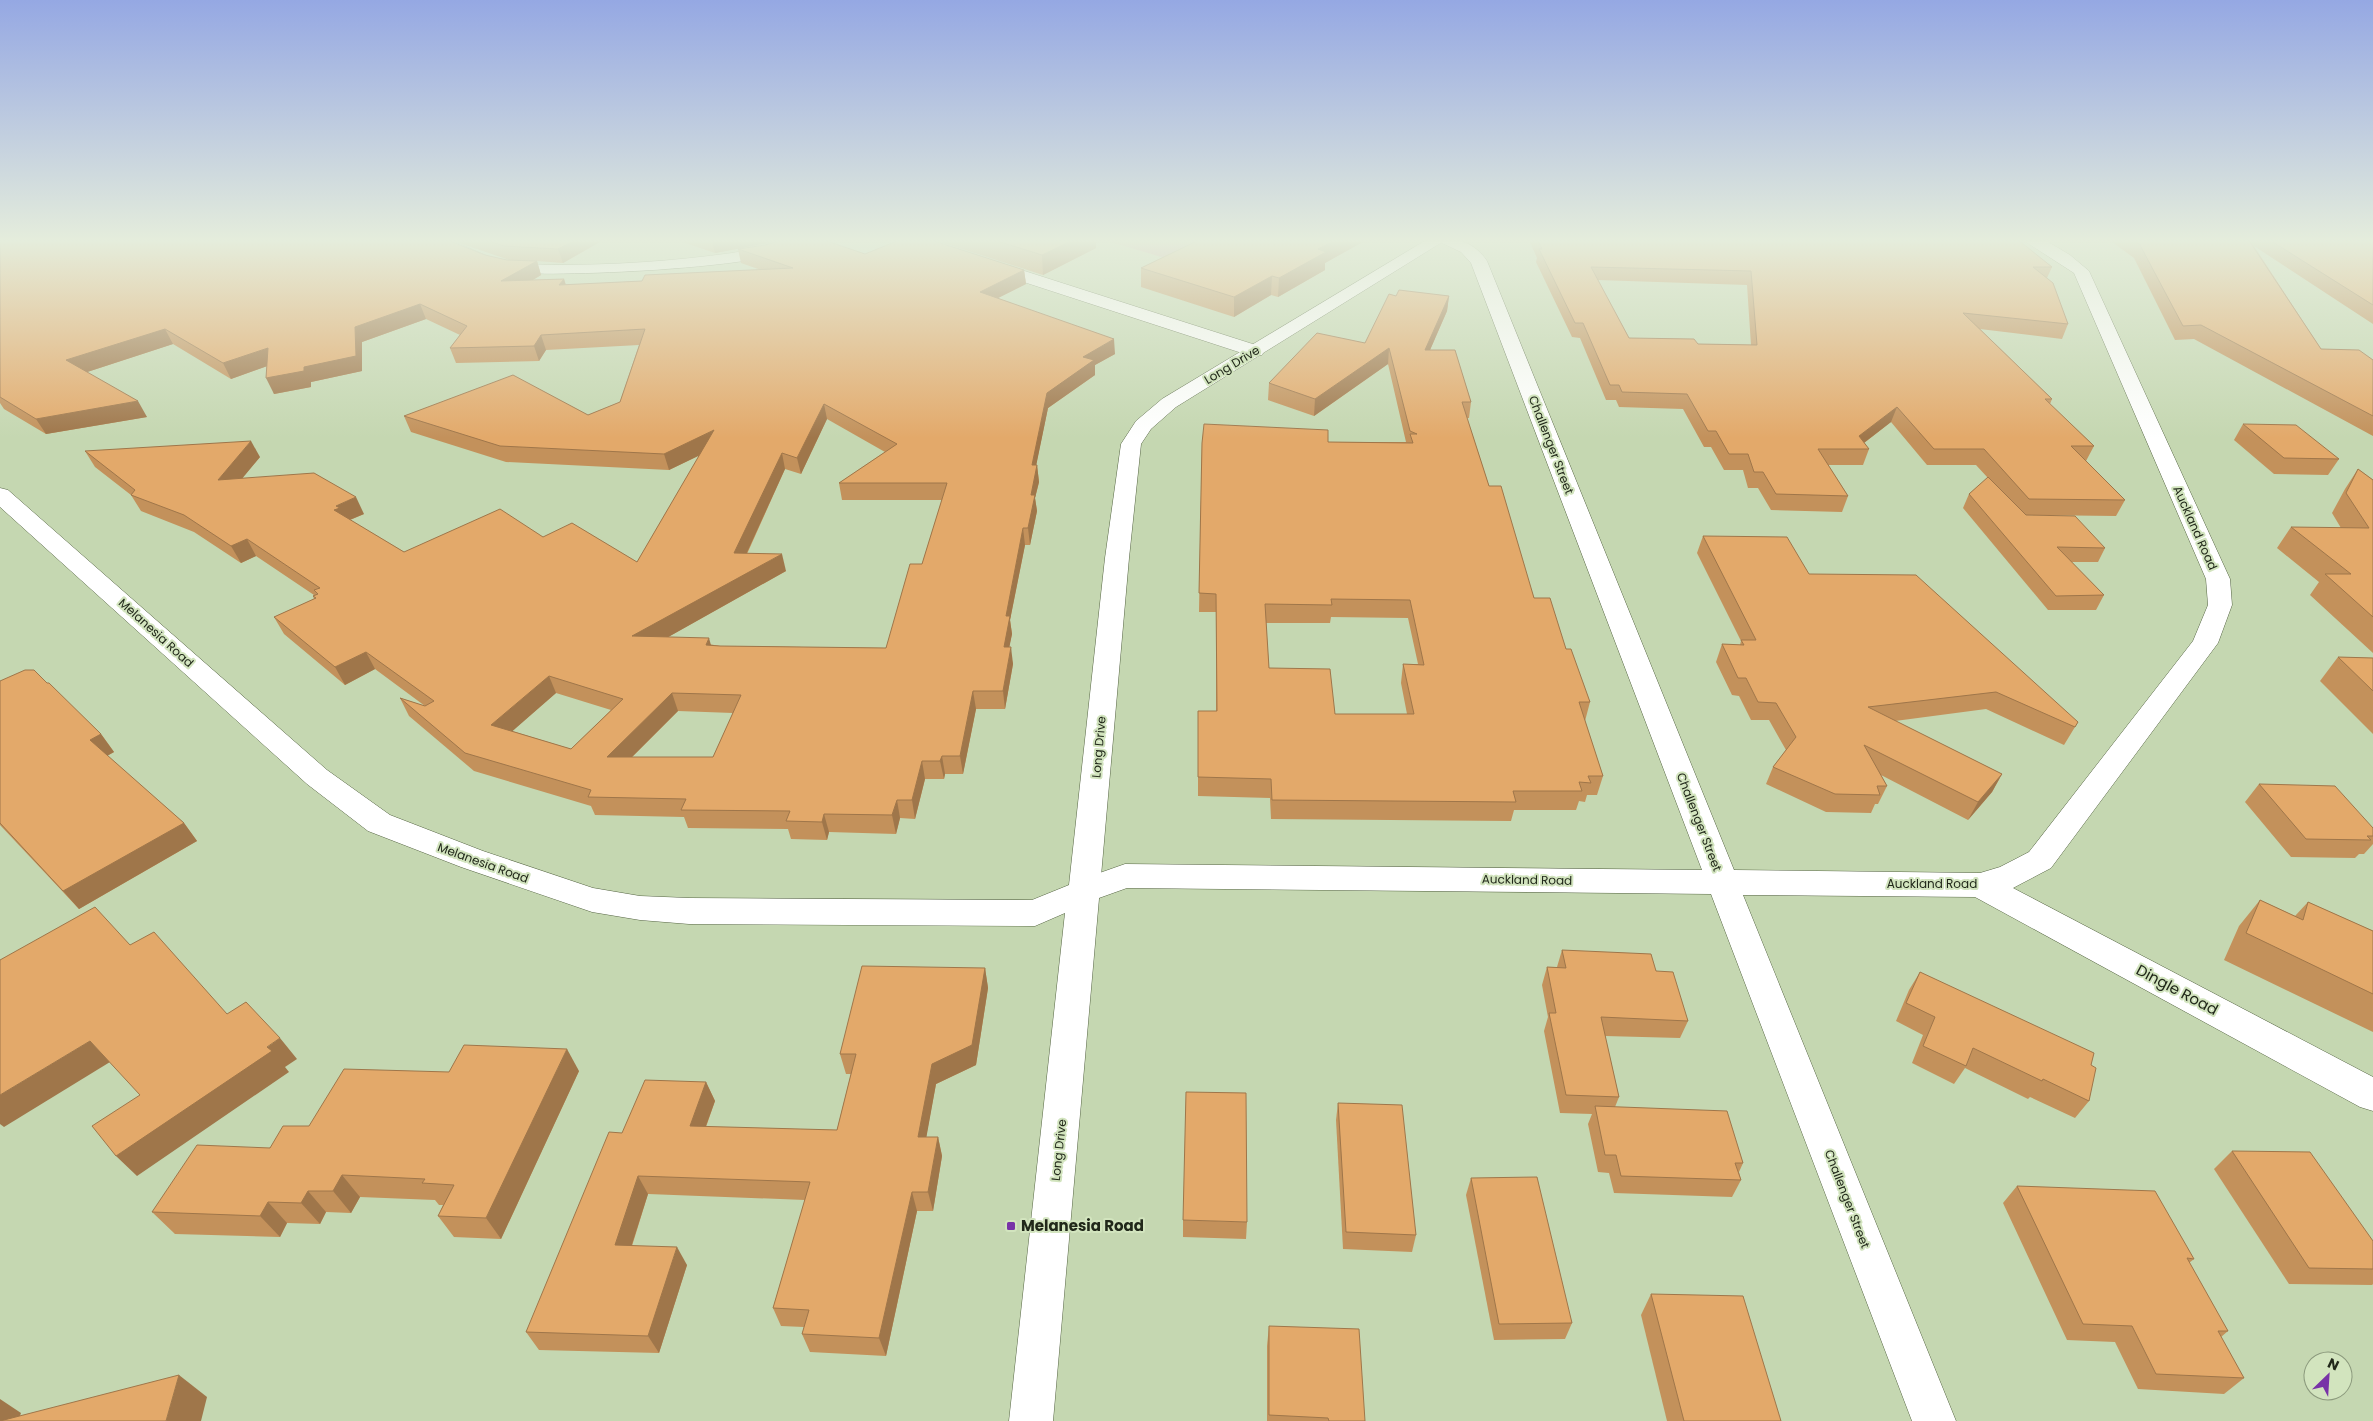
<svg xmlns="http://www.w3.org/2000/svg" width="2373" height="1421" font-family="Poppins,sans-serif">
  <style>
    .green { fill: #d3959f }
    .lines { fill: none; stroke-linecap: round; stroke-linejoin: round }
    .minor-casing { stroke: #566544; stroke-width: 1 }
    .tertiary-casing { stroke: #566544; stroke-width: 1 }
    .minor { fill: #fff; fill-rule: evenodd }
    .tertiary { fill: #fff; fill-rule: evenodd }
    .wall { fill: #c3915b; fill-rule: evenodd }
    .shaded-wall { fill: #9f764a }
    .building { fill: #e3a96a; stroke: #9f764a; fill-rule: evenodd }
    .poi-dot { fill: #7833a7; stroke: #d2e4be; stroke-width: 2 }
    .labels { text-anchor: middle; stroke-width: 4; stroke-linejoin: round; paint-order: stroke }
    .street-label { font-size: 12px; fill: #21281a; stroke: #d2e4be }
    .near-street-label { font-size: 15px; fill: #21281a; stroke: #d2e4be }
    .near-poi-label { font-size: 15px; font-weight: bold; fill: #21281a; stroke: #d2e4be; text-anchor: start }
  </style>
  <rect width="100%" height="100%" fill="#c5d7b1"/>
  <path class="green" d="M1101,239H1192L1219,246L1185,264Z"/>
  <g class="lines">
    <g class="minor-casing">
      <g id="minor">
        <path d="M428,239C454,237 469,250 493,258C513,264 536,265 557,265C615,265 675,261 732,253C761,249 789,237 818,239C798,268 553,278 512,272C482,268 457,254 430,242Z"/>
        <path d="M1438,239C1459,238 1475,243 1487,261L1734,870L1980,873L2000,867L2029,852L2193,641L2208,605L2206,579L2074,273L2026,242L2024,239H2043L2070,255L2089,271L2230,579L2232,605L2218,643L2051,868L2013,888L2373,1077V1111L2360,1107L1975,897L1743,895L1956,1421H1912L1711,894L1127,888L1085,903L1074,900L1069,891L1074,882L1125,864L1702,870L1471,263L1461,252L1440,242Z"/>
        <path d="M990,260L1262,347L1264,351L1262,355H1248L984,269L982,265L984,261Z"/>
      </g>
    </g>
    <g class="tertiary-casing">
      <path id="tertiary" d="M1428,239H1447L1176,407L1151,429L1141,444L1129,558L1053,1421H1009L1065,913L1035,926L689,924L640,920L592,912L461,867L368,831L307,784L0,507V488L8,490L327,770L390,815L483,851L593,888L640,896L689,898L1032,900L1069,885L1105,558L1121,444L1136,421L1162,399Z"/>
    </g>
    <use href="#minor" class="minor"/>
    <use href="#tertiary" class="tertiary"/>
  </g>
  <g class="wall">
    <path d="M0,239L485,255L507,260H509L448,239H605L563,263L537,261L541,275L533,280L564,279L566,285L642,281L761,270L741,263L738,249L765,245L781,241L715,253L674,239H821L865,254L1024,270L1026,284L998,298L1115,354L1095,365V375L1048,408L1036,465H1037L1039,482L1035,498L1037,511L1030,545H1025L1010,620L1012,634L1009,647L1013,664L1005,709H976L963,774H945L944,779H925L915,819L900,818L896,834L829,832L827,840L791,839L788,829L688,828L684,817L595,815L591,806L474,771L409,716L400,698L425,706L375,669L345,685L284,634L274,617L314,599L313,596L314,595L256,556L241,563L194,532L141,511L131,495L95,467L85,451L260,457L242,478L364,514L350,520L404,552L543,537L637,562L700,455L669,470L506,462L411,432L404,416L588,415L620,402L639,345L546,350L539,361L456,363L450,348L460,335L426,319L362,342V371L311,382V387L274,394L267,366L231,379L173,344L87,372L147,417L46,434L4,409L0,403ZM827,419L885,452L839,483L842,500H942L922,564L886,648L720,646L668,637L786,571L747,554L785,469L801,474ZM556,693L611,710L571,749L512,731ZM678,711L733,713L713,757H632Z"/>
    <path d="M933,239H1096V248L1043,275L934,240Z"/>
    <path d="M1201,239H1368L1325,263V270L1278,297L1271,295L1234,317L1141,287V268Z"/>
    <path d="M1530,239H2017L2052,267L2047,278L2068,324L2062,339L1980,329L2052,399L2050,404L2094,446L2086,461L2125,500L2116,516L2025,515L2105,548L2098,562H2071L2104,595L2096,610H2048L1963,508L1969,494L1988,478L1976,465H1927L1891,422L1864,443L1869,449L1863,465H1828L1848,496L1842,512L1771,510L1758,488H1748L1743,470H1724L1711,447H1704L1683,409L1619,407L1616,400H1606L1580,338L1572,337L1536,262L1537,258L1529,240ZM1598,280L1747,285L1751,345L1698,344L1629,338Z"/>
    <path d="M2108,239H2373V324L2254,246L2321,349L2373,360V436L2194,339L2175,340L2134,258Z"/>
    <path d="M1396,296H1449L1447,311L1430,350L1471,402L1469,418H1467L1489,486L1534,598L1566,649L1590,702L1585,721L1603,776L1597,795H1587L1585,802L1579,801L1576,810H1514L1511,821L1271,819L1270,798L1198,796V711H1216V612H1199L1202,443L1328,442H1406L1388,364L1314,416L1268,400L1269,383L1365,343ZM1331,617L1408,618L1418,664H1403L1401,683L1407,714H1335L1269,668L1266,623H1330Z"/>
    <path d="M2243,424L2339,459L2328,475L2274,474L2234,440Z"/>
    <path d="M2358,469L2373,480V653L2310,595L2319,582L2277,548L2291,527L2341,528L2332,513L2345,489Z"/>
    <path d="M1703,536L1809,574L2078,722L2064,745L1986,709L1895,721L2002,774L1992,792L1968,820L1881,775L1887,786L1878,804H1875L1871,813L1826,812L1766,784L1773,767L1786,750L1769,720H1751L1739,696L1732,695L1716,662L1722,644L1740,645L1741,641L1697,553Z"/>
    <path d="M2338,657L2373,658V734L2320,681Z"/>
    <path d="M0,681L47,683L101,734L114,752L107,756L184,823L197,841L79,909L0,825Z"/>
    <path d="M2259,784L2373,828V844L2364,854H2359L2355,858L2291,857L2245,802Z"/>
    <path d="M2260,900L2295,916L2308,902L2373,931V1032L2224,960L2239,926Z"/>
    <path d="M1562,950L1656,971L1688,1021L1680,1038L1605,1036L1619,1097L1615,1107L1743,1163L1739,1172L1741,1180L1732,1197L1614,1193L1609,1173L1598,1172L1588,1124L1592,1114L1560,1113L1544,1031L1548,1017L1542,985L1547,967H1557Z"/>
    <path d="M985,968L988,988L976,1065L936,1084L926,1137H938L942,1156L933,1211H917L886,1356L810,1352L802,1334L804,1327L781,1326L773,1308L805,1200L648,1194L632,1246L687,1265L659,1353L539,1350L526,1332L622,1133L706,1082L715,1101L706,1127L837,1130L851,1074H846L840,1054Z"/>
    <path d="M1920,972L2091,1065L2089,1101L2075,1118L2030,1097L2028,1099L1965,1068L1954,1084L1912,1063L1923,1035L1896,1021L1909,990Z"/>
    <path d="M579,1071L501,1239L454,1237L438,1216L443,1205H439L435,1200L360,1197L351,1213L326,1212L320,1224L287,1223L280,1237L175,1234L152,1212L309,1126L449,1072Z"/>
    <path d="M1338,1103L1416,1235L1412,1252L1343,1249L1336,1120Z"/>
    <path d="M2232,1151L2373,1241V1284L2372,1285L2289,1284L2214,1169Z"/>
    <path d="M1471,1178L1572,1323L1565,1339L1494,1340L1466,1195Z"/>
    <path d="M2017,1186L2194,1259L2189,1263L2228,1331L2221,1337L2244,1378L2224,1394L2138,1389L2115,1342L2067,1340L2003,1203Z"/>
    <path d="M1183,1220L1247,1222L1246,1239L1183,1237Z"/>
    <path d="M1651,1294L1781,1421H1667L1641,1315Z"/>
    <path d="M1269,1326L1365,1421H1267V1346Z"/>
  </g>
  <g class="shaded-wall">
    <path d="M577,239H605L563,263L558,249Z"/>
    <path d="M724,239H787L715,253L712,241Z"/>
    <path d="M1075,239H1096V248L1043,275L1042,255Z"/>
    <path d="M1337,239H1368L1325,263V270L1278,297L1279,278L1318,249Z"/>
    <path d="M537,261L541,275L506,296L501,281Z"/>
    <path d="M1024,270L1026,284L982,306L980,292Z"/>
    <path d="M1272,276L1271,295L1234,317V297Z"/>
    <path d="M564,279L568,293L559,285Z"/>
    <path d="M1449,296L1447,311L1423,366L1425,350Z"/>
    <path d="M420,304L426,319L362,342V371L311,382V387L274,394L266,378L304,367L355,327Z"/>
    <path d="M165,329L173,344L75,376L66,360Z"/>
    <path d="M541,335L546,350L539,361L534,346Z"/>
    <path d="M1114,339L1115,354L1095,365V375L1048,408L1033,481L1032,465L1047,393L1083,357Z"/>
    <path d="M268,348L276,363L231,379L223,363Z"/>
    <path d="M1389,348L1388,364L1314,416L1315,399Z"/>
    <path d="M138,401L147,417L46,434L36,419Z"/>
    <path d="M824,404L827,419L801,474L797,458Z"/>
    <path d="M1897,407L1891,422L1856,449L1859,436Z"/>
    <path d="M714,430L719,446L669,470L664,454Z"/>
    <path d="M251,441L260,457L227,497L218,480Z"/>
    <path d="M782,453L785,469L739,570L734,553Z"/>
    <path d="M1037,465L1039,482L1035,498L1037,511L1030,545L1028,528L1031,495Z"/>
    <path d="M356,497L364,514L347,521L334,510L336,506Z"/>
    <path d="M1023,528L1025,545L1010,620L1012,634L1006,664L1004,647L1006,616Z"/>
    <path d="M247,539L256,556L241,563L231,546Z"/>
    <path d="M782,554L786,571L638,654L632,636Z"/>
    <path d="M709,638L714,656L706,645Z"/>
    <path d="M1011,647L1013,664L1005,709L1003,691Z"/>
    <path d="M366,652L375,669L345,685L335,667Z"/>
    <path d="M549,676L556,693L499,743L491,725Z"/>
    <path d="M973,691L976,709L963,774L960,756Z"/>
    <path d="M672,693L678,711L614,775L607,757Z"/>
    <path d="M101,734L114,752L103,758L90,740Z"/>
    <path d="M942,756L945,774L944,779L940,761Z"/>
    <path d="M922,761L925,779L915,819L912,800Z"/>
    <path d="M2002,774L1992,792L1968,820L1978,802Z"/>
    <path d="M897,800L900,818L896,834L892,815Z"/>
    <path d="M824,814L829,832L827,840L822,822Z"/>
    <path d="M184,823L197,841L79,909L63,891Z"/>
    <path d="M985,968L988,988L976,1065L936,1084L923,1156L918,1137L932,1064Z"/>
    <path d="M280,1038L297,1059L285,1067L289,1072L137,1176L116,1156Z"/>
    <path d="M90,1041L110,1062L4,1127L0,1124V1095Z"/>
    <path d="M567,1049L579,1071L501,1239L486,1218Z"/>
    <path d="M706,1082L715,1101L699,1145L690,1126Z"/>
    <path d="M938,1137L942,1156L933,1211L928,1192Z"/>
    <path d="M342,1175L360,1197L351,1213L333,1191Z"/>
    <path d="M638,1176L648,1194L626,1263L615,1245Z"/>
    <path d="M308,1191L326,1212L320,1224L301,1203Z"/>
    <path d="M912,1192L917,1211L886,1356L879,1338Z"/>
    <path d="M268,1202L287,1223L280,1237L260,1216Z"/>
    <path d="M677,1247L687,1265L659,1353L648,1336Z"/>
    <path d="M179,1375L207,1397L201,1421H166Z"/>
    <path d="M0,1399L21,1413L18,1421H0Z"/>
  </g>
  <g class="building">
    <path d="M0,239H445L485,255L507,260L537,261L501,281L564,279L559,285L642,281L645,275L793,268L738,249L765,245L787,239H821L865,254L902,239H928L1024,270L980,292L1114,339L1083,357L1094,360L1047,393L1032,465H1037L1031,495H1035L1028,528H1023L1006,616H1010L1004,647H1011L1003,691H973L960,756H942L940,761H922L912,800H897L892,815L824,814L822,822L786,821L790,811L681,810L686,799L588,797L591,790L465,753L400,698L425,706L434,701L366,652L335,667L274,617L316,598L313,596L318,594L314,590L320,588L247,539L231,546L184,515L131,495L135,490L85,451L251,441L218,480L314,473L356,497L336,506L340,508L334,510L404,552L500,509L543,537L572,523L637,562L714,430L664,454L500,446L404,416L513,375L588,415L620,402L645,329L541,335L534,346L450,348L467,326L420,304L355,327L356,356L304,367V371L266,378L268,348L223,363L165,329L66,360L138,401L36,419L0,397ZM824,404L897,444L839,483H947L922,564H910L886,648L720,646L706,645L709,638L632,636L782,554L734,553L782,453L797,458ZM549,676L623,699L571,749L491,725ZM672,693L741,695L713,757H607Z"/>
    <path d="M483,239H577L558,249L504,246Z"/>
    <path d="M705,239H724L712,241Z"/>
    <path d="M991,239H1075L1042,255Z"/>
    <path d="M1201,239H1337L1318,249L1326,252L1279,278L1272,276L1234,297L1141,268Z"/>
    <path d="M1537,239H2017L2052,267H2033L2053,283L2068,324L1963,313L2052,399H2045L2094,446H2071L2125,500L2029,499L1984,449H1934L1897,407L1859,436L1869,449H1818L1848,496L1776,494L1763,472H1754L1748,454H1729L1716,431H1708L1687,394L1622,392L1619,385H1610L1583,323H1575L1539,249H1542ZM1591,267L1751,271L1757,345L1698,344L1694,339L1629,338Z"/>
    <path d="M2132,239H2248L2321,349L2359,350L2373,360V416L2201,325L2183,326L2140,245Z"/>
    <path d="M2268,239H2373V305Z"/>
    <path d="M1399,290L1449,296L1425,350H1455L1471,402H1462L1489,486H1501L1534,598H1550L1566,649H1571L1590,702H1579L1603,776H1588L1591,783L1579,782L1582,791H1513L1516,802L1272,800L1271,779L1198,777V711H1217L1216,594L1199,593L1202,443L1204,424L1328,430V442L1413,443L1410,434H1417L1410,431L1389,348L1315,399L1269,383L1317,333L1365,343L1389,294L1396,296ZM1331,599L1410,600L1424,665L1403,664L1414,714H1335L1330,669L1269,668L1265,604L1332,605Z"/>
    <path d="M2243,424L2296,425L2339,459L2284,458Z"/>
    <path d="M2358,469L2373,480V617L2325,574H2351L2291,527L2369,528L2346,493Z"/>
    <path d="M1988,477L2026,515L2075,516L2105,548L2057,547L2104,595L2056,596L1969,494Z"/>
    <path d="M1703,536L1787,537L1809,574L1916,575L2078,722L2075,727L1996,692L1868,707L2002,774L1978,802L1864,745L1887,786H1877L1880,795L1835,794L1773,767L1796,737L1776,703L1758,702L1746,678H1738L1722,644L1744,645L1741,640H1756Z"/>
    <path d="M2338,657L2373,658V691Z"/>
    <path d="M25,670H34L47,683H49L101,734L90,740L184,823L63,891L0,823V681Z"/>
    <path d="M2259,784L2335,786L2373,828V836H2367L2371,840L2306,839Z"/>
    <path d="M2260,900L2303,920L2308,902L2373,931V994L2246,933Z"/>
    <path d="M95,907L130,945L154,932L227,1014L246,1002L280,1038L267,1047L272,1051L116,1156L92,1126L140,1095L90,1041L0,1095V960Z"/>
    <path d="M1562,950L1651,954L1656,971L1673,972L1688,1021L1601,1017L1619,1097L1566,1095L1549,1013H1556L1547,967L1566,968Z"/>
    <path d="M862,966L985,968L972,1045L932,1064L918,1137H938L928,1192H912L879,1338L802,1334L809,1310L773,1308L810,1182L638,1176L615,1245L677,1247L648,1336L526,1332L609,1132L622,1133L645,1080L706,1082L690,1126L837,1130L856,1054H840Z"/>
    <path d="M1920,972L2094,1053L2091,1065L2096,1068L2089,1101L2043,1079L2042,1081L1973,1048L1966,1066L1923,1046L1935,1017L1906,1003Z"/>
    <path d="M464,1045L567,1049L486,1218L438,1216L454,1185L422,1183L425,1179L342,1175L333,1191H308L301,1203L268,1202L260,1216L152,1212L197,1145L270,1148L283,1126H309L344,1069L449,1072Z"/>
    <path d="M1186,1092L1246,1093L1247,1222L1183,1220Z"/>
    <path d="M1338,1103L1402,1105L1416,1235L1346,1232Z"/>
    <path d="M1595,1106L1727,1111L1743,1163H1735L1741,1180L1621,1176L1616,1155H1605Z"/>
    <path d="M2232,1151L2310,1152L2373,1241V1269L2309,1268Z"/>
    <path d="M1537,1177L1572,1323L1499,1324L1471,1178Z"/>
    <path d="M2017,1186L2155,1191L2194,1259L2187,1258L2228,1331H2218L2244,1378L2156,1374L2132,1326L2083,1324Z"/>
    <path d="M1651,1294L1743,1296L1781,1421H1684Z"/>
    <path d="M1269,1326L1359,1329L1365,1421H1329L1328,1418L1269,1415Z"/>
    <path d="M179,1375L166,1421H0Z"/>
  </g>
  <linearGradient id="sky" x2="0" y2="1"><stop stop-color="#95a8e3"/><stop offset="0.55" stop-color="#e5eddc"/><stop offset="1" stop-color="#e5eddc" stop-opacity="0"/></linearGradient>
  <rect width="2373" height="438" fill="url(#sky)"/>
  <rect class="poi-dot" x="1006" y="1221" width="10" height="10" rx="2.5"/>
  <g class="labels">
    <g class="street-label">
      <text transform="translate(1232 365) rotate(-31)" y="4">Long Drive</text>
      <text transform="translate(1551 445) rotate(69)" y="4">Challenger Street</text>
      <text transform="translate(2195 528) rotate(66)" y="4">Auckland Road</text>
      <text transform="translate(156 633) rotate(42)" y="4">Melanesia Road</text>
      <text transform="translate(1099 747) rotate(-85)" y="4">Long Drive</text>
      <text transform="translate(1699 822) rotate(69)" y="4">Challenger Street</text>
      <text transform="translate(483 863) rotate(20)" y="4">Melanesia Road</text>
      <text transform="translate(1527 880) rotate(1)" y="4">Auckland Road</text>
      <text x="1932" y="888">Auckland Road</text>
      <text transform="translate(1059 1150) rotate(-84)" y="4">Long Drive</text>
      <text transform="translate(1847 1199) rotate(69)" y="4">Challenger Street</text>
    </g>
    <g class="near-street-label">
      <text transform="translate(2177 990) rotate(28)" y="5">Dingle Road</text>
    </g>
    <g class="near-poi-label">
      <text x="1021" y="1231">Melanesia Road</text>
    </g>
  </g>
  <g transform="translate(2328 1376) rotate(25)"><circle r="24" fill="#d2e4be" stroke="#8b997c"/>
  <path d="M0-4L9 19L0 12L-9 19Z" fill="#7833a7"/>
  <text y="-8" font-size="14" font-weight="bold" text-anchor="middle" fill="#21281a">N</text>
  </g>
</svg>
